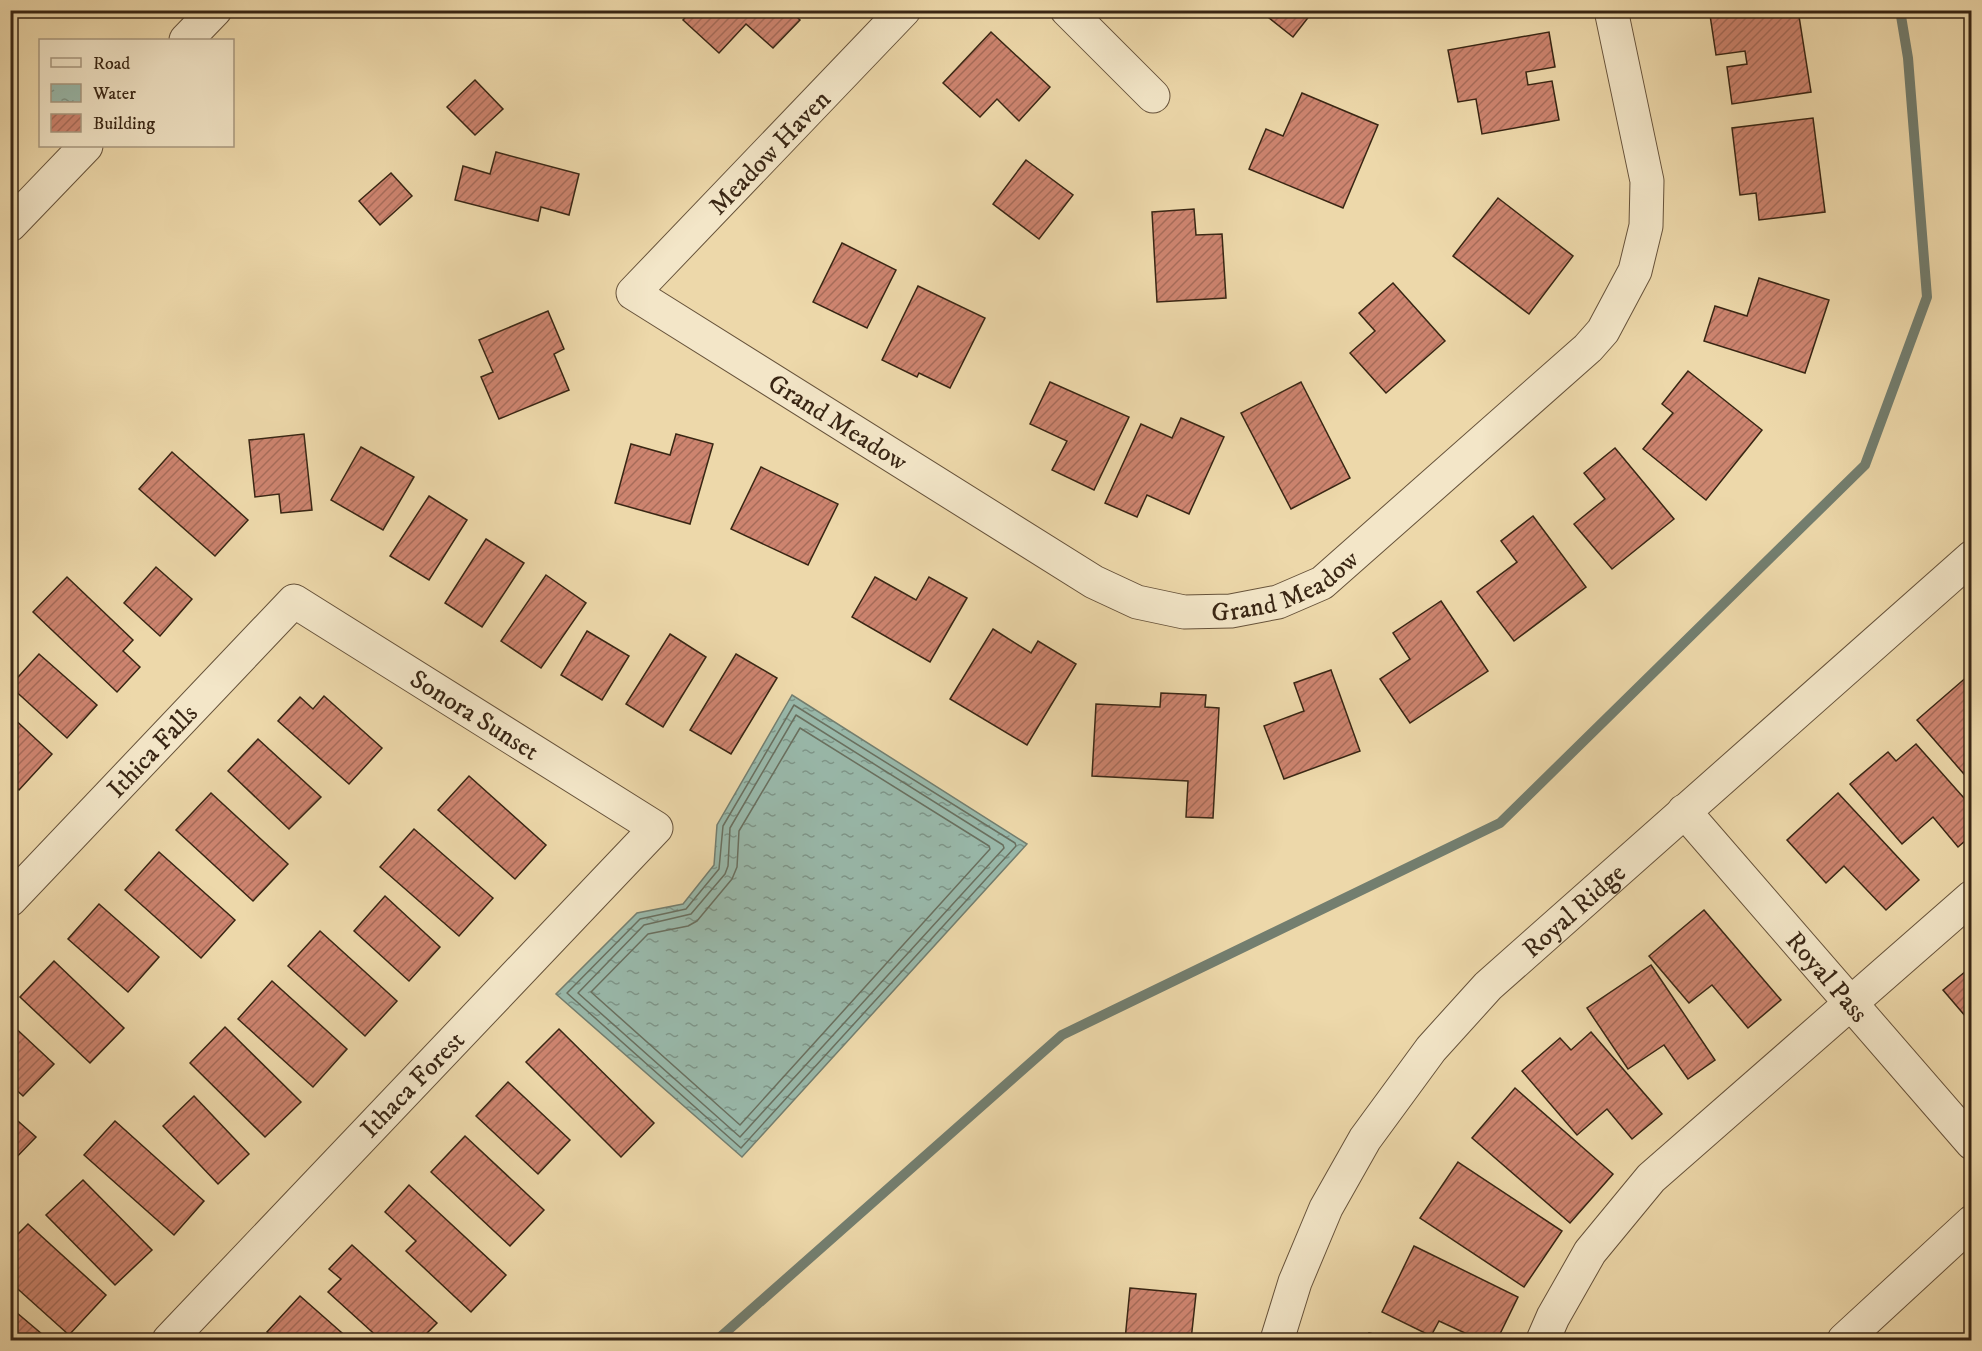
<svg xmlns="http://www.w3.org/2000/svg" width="1982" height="1351" font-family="'IM FELL DW Pica',serif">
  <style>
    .water { fill: url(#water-ripples); stroke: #737e6f; stroke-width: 1.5 }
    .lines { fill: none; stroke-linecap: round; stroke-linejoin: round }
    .shore { stroke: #697060; stroke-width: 1.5 }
    .stream { stroke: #737e6f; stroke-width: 10 }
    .building { fill: url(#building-hatch); stroke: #392614; stroke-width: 1.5 }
    .minor-casing { stroke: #66523a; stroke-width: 35 }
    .minor { stroke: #f3e6c8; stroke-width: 33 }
    .labels { text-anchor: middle; stroke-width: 6; stroke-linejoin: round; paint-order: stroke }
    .street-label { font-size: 26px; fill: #392614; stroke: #f3e6c8 }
  </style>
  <defs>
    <pattern id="water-ripples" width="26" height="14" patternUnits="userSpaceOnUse" patternTransform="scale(1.5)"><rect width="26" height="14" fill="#99b9ab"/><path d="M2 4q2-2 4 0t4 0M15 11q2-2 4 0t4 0" fill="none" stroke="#7e968a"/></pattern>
    <pattern id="building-hatch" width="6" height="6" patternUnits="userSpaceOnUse" patternTransform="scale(1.5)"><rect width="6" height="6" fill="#cd846f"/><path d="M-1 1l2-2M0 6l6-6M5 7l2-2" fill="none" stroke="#a76c5a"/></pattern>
  </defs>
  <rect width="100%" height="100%" fill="#edd8aa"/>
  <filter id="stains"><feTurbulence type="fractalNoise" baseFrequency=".00333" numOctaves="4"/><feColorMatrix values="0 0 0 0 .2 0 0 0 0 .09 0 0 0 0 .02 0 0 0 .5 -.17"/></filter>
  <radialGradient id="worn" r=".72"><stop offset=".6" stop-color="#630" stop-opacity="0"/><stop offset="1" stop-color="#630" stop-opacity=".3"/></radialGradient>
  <path class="water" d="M792,695L1027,844L742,1157L556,994L637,913L683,904L714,865L717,825Z"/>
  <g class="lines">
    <g class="shore">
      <path d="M794,705L1015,843L1016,846L741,1148L567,993L640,919L686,909L719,869L723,826Z"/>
      <path d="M796,715L1003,845L1004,848L740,1137L578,993L644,925L691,914L725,874L728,866L730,828Z"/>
      <path d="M800,728L989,846L990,849L740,1125L591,992L648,934L688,926L697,921L732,879L737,867L739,831Z"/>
    </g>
    <path class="stream" d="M717,1340L1062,1035L1500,823L1865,465L1927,297L1908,58L1900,10"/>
  </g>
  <g class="building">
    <path d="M692,10H790L800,20L773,48L746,24L719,53L683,20Z"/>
    <path d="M1259,10H1314L1293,37Z"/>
    <path d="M1740,10H1798L1811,92L1732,104L1727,67L1747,64L1745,51L1716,55L1710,15Z"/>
    <path d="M991,32L1050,87L1019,121L997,99L980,117L943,83Z"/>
    <path d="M1549,32L1555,67L1526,72L1528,85L1552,81L1559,120L1482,134L1476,99L1458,102L1448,50Z"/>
    <path d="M475,80L503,109L475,135L447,107Z"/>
    <path d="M1302,93L1378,125L1343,208L1249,169L1266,129L1283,136Z"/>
    <path d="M1813,118L1825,212L1759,220L1756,193L1740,195L1732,128Z"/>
    <path d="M496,152L579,174L569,215L541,207L538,221L455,200L463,166L490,174Z"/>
    <path d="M1026,160L1073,195L1039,239L993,204Z"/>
    <path d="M391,173L412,196L380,225L359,201Z"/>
    <path d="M1498,198L1573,256L1529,314L1453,256Z"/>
    <path d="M1194,209L1196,235L1222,234L1226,298L1157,302L1152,212Z"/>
    <path d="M842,243L896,270L867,328L813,302Z"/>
    <path d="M1759,278L1829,300L1805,373L1704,341L1715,306L1747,316Z"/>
    <path d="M1393,283L1445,341L1386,393L1350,353L1375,331L1359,313Z"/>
    <path d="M918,286L985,318L950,388L919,373L917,377L882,360Z"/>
    <path d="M548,311L564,349L554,354L569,390L499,419L481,377L493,372L479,340Z"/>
    <path d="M1688,371L1762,430L1706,500L1643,449L1673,413L1662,404Z"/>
    <path d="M1050,382L1129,417L1094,490L1052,470L1067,441L1030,424Z"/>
    <path d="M1301,382L1350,478L1291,509L1241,413Z"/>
    <path d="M1181,418L1224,437L1189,514L1147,495L1137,517L1105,503L1141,424L1172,438Z"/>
    <path d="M304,434L312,510L281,513L279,494L255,497L249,440Z"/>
    <path d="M676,434L713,444L690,524L615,503L631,444L670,455Z"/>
    <path d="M361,447L414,477L383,530L331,500Z"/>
    <path d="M1615,448L1674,519L1612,569L1574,524L1605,499L1584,473Z"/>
    <path d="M172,452L248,520L215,556L139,489Z"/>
    <path d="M761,467L838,504L808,565L731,529Z"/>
    <path d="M429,496L467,520L429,580L390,556Z"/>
    <path d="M1533,516L1586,587L1514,641L1477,592L1517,562L1501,541Z"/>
    <path d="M486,539L524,563L482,627L445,603Z"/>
    <path d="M156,567L192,599L160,636L124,603Z"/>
    <path d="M546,575L586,603L541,668L501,641Z"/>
    <path d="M67,577L133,640L123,651L140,667L117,692L33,612Z"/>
    <path d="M875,577L916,600L929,577L967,598L930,662L852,617Z"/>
    <path d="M1441,601L1488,671L1410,723L1380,679L1410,659L1393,633Z"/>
    <path d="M993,629L1031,653L1038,641L1076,664L1027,745L950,699Z"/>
    <path d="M587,631L629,656L602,700L561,675Z"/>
    <path d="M670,634L706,657L663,727L626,704Z"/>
    <path d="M39,654L97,705L67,738L10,686Z"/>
    <path d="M736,654L777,678L731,754L690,730Z"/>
    <path d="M1331,670L1360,751L1284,779L1264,726L1304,711L1294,683Z"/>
    <path d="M1969,675L1972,679L1970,781L1917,720Z"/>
    <path d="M1161,693L1206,695L1205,707L1219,708L1213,818L1186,817L1188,781L1092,776L1096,704L1160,707Z"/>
    <path d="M324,696L382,748L349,784L278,721L300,697L313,709Z"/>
    <path d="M10,715L52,754L19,790L10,782Z"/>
    <path d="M258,739L321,797L289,829L228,771Z"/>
    <path d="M1916,744L1972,807V835L1958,847L1933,817L1902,844L1850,784L1888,752L1896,761Z"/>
    <path d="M469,776L546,845L515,879L438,810Z"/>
    <path d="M211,793L288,864L253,901L176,830Z"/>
    <path d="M1838,793L1919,880L1886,910L1844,866L1826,883L1787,840Z"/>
    <path d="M414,829L493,898L459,936L380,867Z"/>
    <path d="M159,852L235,920L201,958L125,890Z"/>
    <path d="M385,896L440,947L409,981L354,931Z"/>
    <path d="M99,904L159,957L128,992L68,939Z"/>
    <path d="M1704,910L1781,1000L1748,1028L1712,985L1689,1003L1649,956Z"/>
    <path d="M320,931L397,1001L365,1036L288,966Z"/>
    <path d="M54,961L124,1028L90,1063L20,997Z"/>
    <path d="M1651,965L1715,1060L1688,1079L1664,1045L1628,1069L1587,1008Z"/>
    <path d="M1972,966V1024L1943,990Z"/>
    <path d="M272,981L347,1049L313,1087L238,1019Z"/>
    <path d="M10,1023L54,1064L23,1096L10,1084Z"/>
    <path d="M225,1027L301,1102L265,1137L190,1063Z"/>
    <path d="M559,1029L654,1123L621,1157L526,1062Z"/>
    <path d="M1591,1032L1662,1114L1632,1139L1607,1109L1577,1135L1522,1071L1560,1038L1571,1050Z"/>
    <path d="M508,1082L570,1140L538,1174L476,1116Z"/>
    <path d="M1515,1088L1613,1174L1570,1223L1472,1138Z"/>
    <path d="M194,1096L249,1154L218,1184L163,1126Z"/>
    <path d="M10,1114L36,1137L10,1164Z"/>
    <path d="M115,1121L204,1201L174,1235L84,1155Z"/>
    <path d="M465,1136L544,1210L510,1246L431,1172Z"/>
    <path d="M1458,1162L1562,1231L1524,1287L1420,1218Z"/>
    <path d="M83,1180L152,1250L115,1285L46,1215Z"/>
    <path d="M409,1185L506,1275L471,1312L406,1251L416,1241L385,1212Z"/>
    <path d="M28,1224L106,1295L69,1335L10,1282V1242Z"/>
    <path d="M352,1245L437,1323L420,1340H381L328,1292L341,1279L329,1269Z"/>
    <path d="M1414,1246L1518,1297L1497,1340H1480L1439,1321L1431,1336L1382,1312Z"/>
    <path d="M1130,1288L1196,1294L1191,1340H1125Z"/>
    <path d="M300,1296L350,1340H277L267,1332Z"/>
    <path d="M10,1307L49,1340H10Z"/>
    <path d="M1369,1333L1400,1340H1367Z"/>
  </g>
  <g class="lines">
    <g class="minor-casing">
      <g id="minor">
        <path id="s1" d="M904,10L633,293L1094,582L1137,602L1184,612L1231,611L1278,602L1322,583L1588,348L1603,331L1635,271L1646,226L1647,181L1611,10"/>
        <path d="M1067,10L1153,96"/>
        <path d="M186,40L215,10"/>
        <path d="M10,225L86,146"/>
        <path id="s2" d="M1684,811L1972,1143"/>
        <path id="s3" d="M10,900L294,601L656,828L169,1340"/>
        <path id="s4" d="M1277,1340L1295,1282L1326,1208L1365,1139L1431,1049L1488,986L1972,557"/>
        <path d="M1543,1340L1553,1317L1590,1252L1651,1178L1972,897"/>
        <path d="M1844,1340L1972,1222"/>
      </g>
    </g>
    <use href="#minor" class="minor"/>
  </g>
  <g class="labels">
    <g class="street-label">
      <text transform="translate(769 152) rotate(-46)" y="9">Meadow Haven</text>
      <text dy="9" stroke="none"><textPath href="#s1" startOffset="634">Grand Meadow</textPath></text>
      <text dy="9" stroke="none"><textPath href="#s1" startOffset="1138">Grand Meadow</textPath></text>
      <text dy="9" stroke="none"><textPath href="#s3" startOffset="626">Sonora Sunset</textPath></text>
      <text dy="9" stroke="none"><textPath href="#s3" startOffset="206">Ithica Falls</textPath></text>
      <text dy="9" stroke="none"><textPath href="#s4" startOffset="531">Royal Ridge</textPath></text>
      <text dy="9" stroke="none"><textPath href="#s2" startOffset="219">Royal Pass</textPath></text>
      <text transform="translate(412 1084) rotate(-46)" y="9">Ithaca Forest</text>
    </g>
  </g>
  <rect width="1982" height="1351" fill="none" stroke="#edd8aa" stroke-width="36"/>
  <rect x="12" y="12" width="1958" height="1327" fill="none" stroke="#392614" stroke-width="3"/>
  <rect x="18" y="18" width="1946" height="1315" fill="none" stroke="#392614" stroke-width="1.5"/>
  <rect x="39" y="39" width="195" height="108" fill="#f3e6c8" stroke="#a99980" stroke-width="1.5"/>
  <rect x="51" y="58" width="30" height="9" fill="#f3e6c8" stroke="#a99980" stroke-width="1.5"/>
  <text x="93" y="69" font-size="18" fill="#392614">Road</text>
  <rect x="51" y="84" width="30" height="18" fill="url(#water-ripples)" stroke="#a99980" stroke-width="1.5"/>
  <text x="93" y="99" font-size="18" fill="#392614">Water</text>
  <rect x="51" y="114" width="30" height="18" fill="url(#building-hatch)" stroke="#a99980" stroke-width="1.5"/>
  <text x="93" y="129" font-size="18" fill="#392614">Building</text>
  <rect width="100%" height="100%" filter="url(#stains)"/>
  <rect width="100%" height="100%" fill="url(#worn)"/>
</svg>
